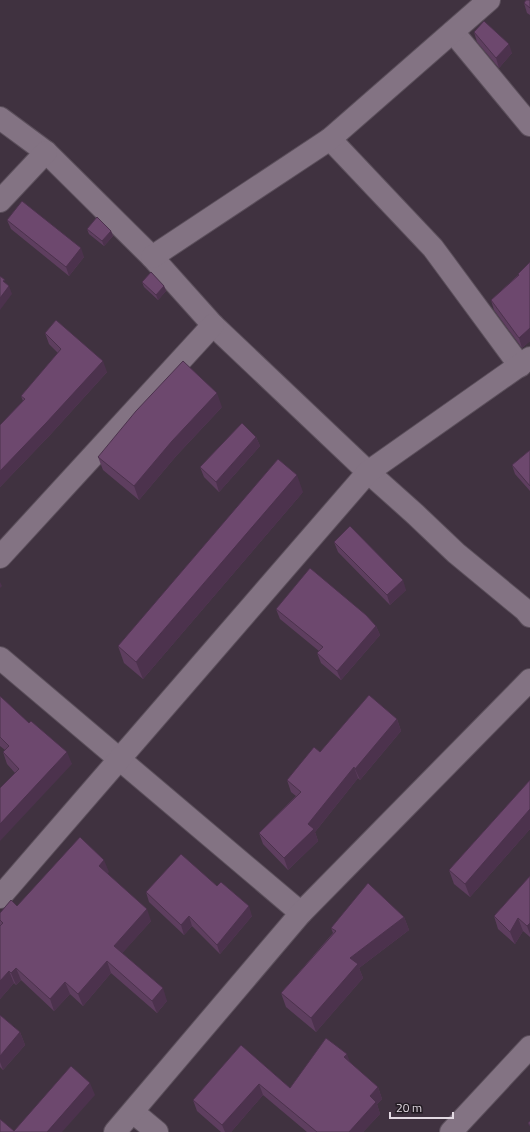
<svg xmlns="http://www.w3.org/2000/svg" width="530" height="1132" font-family="'Titillium Web',sans-serif">
  <style>
    .lines { fill: none; stroke-linecap: round; stroke-linejoin: round }
    .minor-casing { stroke: #5b4f5b; stroke-width: 24 }
    .minor { stroke: #837383; stroke-width: 22 }
    .wall { fill: #5e3e5f }
    .shaded-wall { fill: #4c324d }
    .building { fill: #6d486e; stroke: #4c324d }
  </style>
  <rect width="100%" height="100%" fill="#403240"/>
  <g class="lines">
    <g class="minor-casing">
      <g id="minor">
        <path d="M453,32L530,125"/>
        <path d="M0,118L46,152L152,257L213,325L368,472L415,514L456,553L525,610L530,616"/>
        <path d="M330,139L433,248L520,366"/>
        <path d="M0,201L46,152"/>
        <path d="M152,257L330,139L489,0"/>
        <path d="M0,557L213,325"/>
        <path d="M0,658L301,913"/>
        <path d="M0,897L368,472L530,358"/>
        <path d="M133,1112L157,1132"/>
        <path d="M115,1132L301,913L530,680"/>
        <path d="M451,1132L530,1047"/>
      </g>
    </g>
    <use href="#minor" class="minor"/>
  </g>
  <g class="wall">
    <path d="M530,0V15L527,13L524,3Z"/>
    <path d="M474,32L512,53L499,68L477,42Z"/>
    <path d="M7,220L84,257L69,276L11,229Z"/>
    <path d="M87,229L111,231L113,236L104,246L89,234Z"/>
    <path d="M530,262V341L522,348L494,310L491,300L518,275V274Z"/>
    <path d="M142,282L164,286L166,291L158,300L144,287Z"/>
    <path d="M45,333L107,372L50,435L0,487V425L23,401L21,396L58,353L49,344Z"/>
    <path d="M222,407L177,455L139,500L103,470L98,457Z"/>
    <path d="M256,437L260,446L219,492L204,477L200,467Z"/>
    <path d="M530,450V491L515,474L512,465Z"/>
    <path d="M303,492L143,679L124,663L118,646Z"/>
    <path d="M334,542L406,590L390,605L338,552Z"/>
    <path d="M276,609L376,626L380,635L341,680L321,663L317,653L319,651L280,619Z"/>
    <path d="M0,696L72,764L15,773L7,764L3,752L5,750L0,746Z"/>
    <path d="M397,719L401,731L360,780L358,778L315,832L318,841L288,870L263,844L259,833L296,796L291,792L287,780L320,752Z"/>
    <path d="M530,780V829L470,897L454,884L449,870Z"/>
    <path d="M109,872L107,873L151,921L122,953L167,1001L157,1013L111,973L83,1006L70,994L54,1011L21,980L16,985L14,983L0,999V913L17,906Z"/>
    <path d="M530,876V937L523,931L515,944L498,929L494,916Z"/>
    <path d="M217,886L252,916L220,954L192,926L184,935L149,902L146,892Z"/>
    <path d="M404,917L409,930L359,968L363,978L316,1032L286,1007L281,993L333,933L331,928Z"/>
    <path d="M0,1015L20,1032L25,1045L3,1070L0,1067Z"/>
    <path d="M241,1045L290,1088L350,1063L378,1087L382,1099L377,1104L380,1114L363,1132H307L263,1095L231,1132H221L197,1111L193,1100Z"/>
  </g>
  <g class="shaded-wall">
    <path d="M509,44L512,53L499,68L496,58Z"/>
    <path d="M111,231L113,236L104,246L102,241Z"/>
    <path d="M81,248L84,257L69,276L66,267Z"/>
    <path d="M9,286L12,294L0,310V298Z"/>
    <path d="M164,286L166,291L158,300L156,295Z"/>
    <path d="M530,328V341L522,348L519,338Z"/>
    <path d="M103,361L107,372L50,435L0,487V471Z"/>
    <path d="M217,393L222,407L177,455L139,500L134,486L172,441Z"/>
    <path d="M256,437L260,446L219,492L216,482Z"/>
    <path d="M297,475L303,492L143,679L136,662Z"/>
    <path d="M403,580L406,590L390,605L387,595Z"/>
    <path d="M0,582L2,586L0,588Z"/>
    <path d="M376,626L380,635L341,680L337,671Z"/>
    <path d="M397,719L401,731L360,780L355,769Z"/>
    <path d="M67,752L72,764L0,841V824Z"/>
    <path d="M354,767L358,778L315,832L318,841L288,870L284,858L308,824Z"/>
    <path d="M530,809V829L470,897L465,884Z"/>
    <path d="M104,860L109,872L103,878L99,866Z"/>
    <path d="M249,906L252,916L220,954L217,945Z"/>
    <path d="M147,909L151,921L118,958L114,946Z"/>
    <path d="M189,916L192,926L184,935L181,925Z"/>
    <path d="M404,917L409,930L359,968L363,978L316,1032L311,1018L350,958Z"/>
    <path d="M518,918L523,931L515,944L510,932Z"/>
    <path d="M530,923V934L527,926Z"/>
    <path d="M107,961L111,973L83,1006L78,994Z"/>
    <path d="M16,968L21,980L16,985L11,973Z"/>
    <path d="M9,971L14,983L0,999V981Z"/>
    <path d="M65,982L70,994L54,1011L50,999Z"/>
    <path d="M163,988L167,1001L157,1013L152,1001Z"/>
    <path d="M20,1032L25,1045L3,1070L0,1062V1056Z"/>
    <path d="M347,1054L351,1065L344,1057Z"/>
    <path d="M90,1083L95,1095L62,1132H47Z"/>
    <path d="M259,1084L263,1095L231,1132H225L222,1125Z"/>
    <path d="M378,1087L382,1099L377,1104L380,1114L363,1132H349L370,1096Z"/>
  </g>
  <g class="building">
    <path d="M526,0H530V8L524,3Z"/>
    <path d="M484,21L509,44L496,58L474,32Z"/>
    <path d="M22,201L81,248L66,267L7,220Z"/>
    <path d="M97,217L111,231L102,241L87,229Z"/>
    <path d="M530,262V328L519,338L491,300L519,275L518,274Z"/>
    <path d="M151,272L164,286L156,295L142,282Z"/>
    <path d="M0,276L5,280L3,281L9,286L0,298Z"/>
    <path d="M56,320L103,361L46,423L0,471V425L25,399L21,396L61,349L45,333Z"/>
    <path d="M183,361L217,393L172,441L134,486L98,457L136,411Z"/>
    <path d="M242,423L256,437L216,482L200,467Z"/>
    <path d="M530,450V486L512,465Z"/>
    <path d="M278,459L297,475L136,662L118,646Z"/>
    <path d="M350,526L403,580L387,595L334,542Z"/>
    <path d="M310,568L366,615L376,626L337,671L317,653L323,647L276,609Z"/>
    <path d="M369,695L397,719L355,769L354,767L308,824L314,829L284,858L259,833L301,792L287,780L314,747L320,752Z"/>
    <path d="M0,696L29,723L31,721L67,752L0,824V788L19,769L3,752L9,746L0,737Z"/>
    <path d="M530,780V809L465,884L449,870Z"/>
    <path d="M80,837L104,860L99,866L147,909L114,946L163,988L152,1001L107,961L78,994L65,982L50,999L16,968L11,973L9,971L0,981V926L3,923L0,920V913L11,900L17,906Z"/>
    <path d="M181,854L217,886L221,882L249,906L217,945L189,916L181,925L146,892Z"/>
    <path d="M530,876V923L527,926L518,918L510,932L494,916Z"/>
    <path d="M368,883L404,917L350,958L358,964L311,1018L281,993L336,931L331,928Z"/>
    <path d="M0,1015L20,1032L0,1056Z"/>
    <path d="M326,1038L347,1054L344,1057L378,1087L370,1096L376,1102L349,1132H317L259,1084L222,1125L193,1100L241,1045L290,1088Z"/>
    <path d="M71,1066L90,1083L47,1132H0V1119L14,1131Z"/>
    <path d="M530,1121V1126L528,1123Z"/>
  </g>
  <path d="M390 1112v6h63v-6" fill="none" stroke="#e2d9e2" stroke-width="2"/>
  <text x="396" y="1112" font-size="12" fill="#e2d9e2" stroke="#231c23" stroke-width="3" paint-order="stroke">20 m</text>
</svg>
